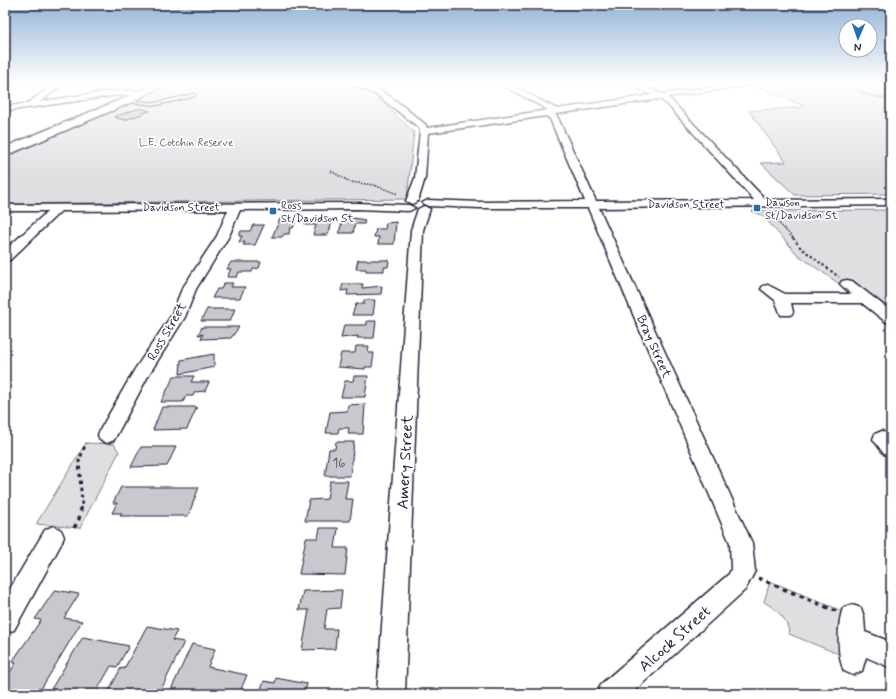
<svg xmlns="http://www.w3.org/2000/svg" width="896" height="699" font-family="Mynerve,sans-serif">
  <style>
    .green { fill: #dfdfe2; stroke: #80808e }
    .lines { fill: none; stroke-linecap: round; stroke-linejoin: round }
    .stream { stroke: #7a7a88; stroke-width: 2.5 }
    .building { fill: #c8c8cf; stroke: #22223b }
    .lane-casing { stroke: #22223b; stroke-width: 3 }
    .street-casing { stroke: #22223b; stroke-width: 3 }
    .secondary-casing { stroke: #22223b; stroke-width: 3 }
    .path-far3 { stroke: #22223b; stroke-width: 1.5; stroke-dasharray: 1.5 1.5; stroke-linecap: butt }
    .path-far2 { stroke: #22223b; stroke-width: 2; stroke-dasharray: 2.5 2.5; stroke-linecap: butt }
    .path-far1 { stroke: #22223b; stroke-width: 3; stroke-dasharray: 3.5 3.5; stroke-linecap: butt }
    .path { stroke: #22223b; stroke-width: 3.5; stroke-dasharray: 4.5 4.5; stroke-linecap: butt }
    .lane { fill: #fff; fill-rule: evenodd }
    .street { fill: #fff; fill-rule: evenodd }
    .secondary { fill: #fff; fill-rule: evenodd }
    .poi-dot { fill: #1f6fb2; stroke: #fff; stroke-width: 1.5 }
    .labels { text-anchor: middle; stroke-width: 3.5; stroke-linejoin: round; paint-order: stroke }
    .far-park-label { font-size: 11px; fill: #5b5b6d; stroke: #fff }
    .far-poi-label { font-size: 11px; fill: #22223b; stroke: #fff; text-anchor: start }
    .far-street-label { font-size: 11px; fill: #22223b; stroke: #fff }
    .street-label { font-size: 13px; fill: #22223b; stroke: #fff }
    .near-number-label { font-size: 13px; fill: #4c4c60 }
    .near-street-label { font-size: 16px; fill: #22223b; stroke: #fff }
  </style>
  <rect width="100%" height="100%" fill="#fff"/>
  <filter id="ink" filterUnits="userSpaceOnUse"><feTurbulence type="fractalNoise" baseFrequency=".025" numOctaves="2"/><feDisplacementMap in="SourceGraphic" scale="8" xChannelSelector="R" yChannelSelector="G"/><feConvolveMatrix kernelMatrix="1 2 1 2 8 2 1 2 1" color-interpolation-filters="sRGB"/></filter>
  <g filter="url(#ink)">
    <g class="green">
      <path d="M169,82H323L364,86L414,132L407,199L5,204V155L131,102Z"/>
      <path d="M784,82H881L891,88V194L795,195L761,163L786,162L749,111L806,107L754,86Z"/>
      <path d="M891,210V314L849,281L838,283L798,255L762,215L752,211Z"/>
      <path d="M86,443L114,444L119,452L80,528L36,524Z"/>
      <path d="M770,581L842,611L846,657L789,634C788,618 777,610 764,602Z"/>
    </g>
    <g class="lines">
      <path class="stream" d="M850,82L863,94L891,99"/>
    </g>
    <g class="building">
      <path d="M140,108L150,111L125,120L114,117Z"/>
      <path d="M292,218L291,220H296L293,228H290L289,234H284L282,237H272L280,219Z"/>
      <path d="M343,218H353L365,220L364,224H355L353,233H339Z"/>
      <path d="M323,219H333L328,235H313L316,225H305L307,220H322Z"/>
      <path d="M396,222L394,244H378L379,237H374L376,229H385L386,223Z"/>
      <path d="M253,225H264L255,245H243L245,242H239L242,236H239L241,231H250Z"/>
      <path d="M358,260H389L388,267H384V271H366V269H356Z"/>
      <path d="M231,262H261L259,268L253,269L252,272H239L237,277H227L231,269H227Z"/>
      <path d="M224,283H233L231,287H245L240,298H212L217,289H221Z"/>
      <path d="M343,284H363L362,288L382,286L381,294L347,295L348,290L341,291Z"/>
      <path d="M364,300H375L373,315H352L356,304H364Z"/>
      <path d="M207,309H235L230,321H201Z"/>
      <path d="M367,321H376L374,338H357L358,336L341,338L344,325H367Z"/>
      <path d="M202,327H239L231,338L201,339L203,334L198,335Z"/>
      <path d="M356,346H369L368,353H374L372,367H365V369L338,367L341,353H355Z"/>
      <path d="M214,354V367L180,374L181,360Z"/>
      <path d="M174,376H194L191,382H209L205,391L195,392L193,396H186L183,402H161Z"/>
      <path d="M354,376H368L365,397H341L345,381H353Z"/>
      <path d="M365,404L363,434H348L349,428H339L338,433H326L330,412L347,411L348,405Z"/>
      <path d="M162,407H197L187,429L153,430Z"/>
      <path d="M336,442H354L350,476H325L329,449H335Z"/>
      <path d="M141,447H176L167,466L131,467Z"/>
      <path d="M330,481H348L345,499H353L350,521H305L309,500L327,499Z"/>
      <path d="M121,487H199L188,516H120L122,513H112L117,503H113Z"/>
      <path d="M320,528H338L335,548H348L345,575L299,574L306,538H318Z"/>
      <path d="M55,590L79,594L64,618L82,621L38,694H5V680L16,663L12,662L41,620L35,619Z"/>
      <path d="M342,590L340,608L327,609L324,629H337L335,649L302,650L309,610H299L303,591Z"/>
      <path d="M147,626L177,631L172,640L184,642L159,694H107L121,668L124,669Z"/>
      <path d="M83,637L129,646L117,667L111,666L95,694H48Z"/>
      <path d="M192,644L215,649L208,667L247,675L239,694H169Z"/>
      <path d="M276,678L307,684L304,694H259L264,681L275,683Z"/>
    </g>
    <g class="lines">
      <g class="lane-casing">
        <path id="lane" d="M194,94L195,96L156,105L124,101L126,100L156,103Z"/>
      </g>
      <g class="street-casing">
        <g id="street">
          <path d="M58,82H66L40,102C57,99 136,85 146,93L142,95H120L5,111V107L28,103Z"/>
          <path d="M347,82C377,80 403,107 425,124L427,128L548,110L497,82H506L557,109L652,95L623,82H633L662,94L743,82H761L757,84L668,97L766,200L891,199V205L599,208L752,543L755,571L745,590L631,694H597L601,684L729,574L731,569L730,543L588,208H480L428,206L422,203L428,200L480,202L585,201L550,119L546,116L428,133L425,178L418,201L412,204L406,201L415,178L420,131L418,127L377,95ZM660,99L667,104L754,200L596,201L558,118L555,114Z"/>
          <path d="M880,82L891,84V89Z"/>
          <path d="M357,203L409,205L415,208L409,211L357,209L240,210L229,236L196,289L185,317L148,376L114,440L107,443L100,440L98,435L100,430L135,369L171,316L182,289L217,236L228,210L61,211L10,260L5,261V250L48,211H5V205Z"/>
          <path d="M424,206L430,209L423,230L405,694H377L411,230L418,209Z"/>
          <path d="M847,280L852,281L891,311V324L886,322L862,303H791L793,312L791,315H781L775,300L761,289L763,286L768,285L785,294H851L840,284L842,281Z"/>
          <path d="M882,431L891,436V456L884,454L873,439L875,434Z"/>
          <path d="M53,526L61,530L64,537L61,544L14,630L5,633V597L45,530Z"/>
          <path d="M852,605L861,608L864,617L865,632L891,642V668L866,657L862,671L853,675L844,671C837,656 837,624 843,608Z"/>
        </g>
      </g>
      <g class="secondary-casing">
        <path id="secondary" d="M156,82H169L130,103L5,156V147L122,99Z"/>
      </g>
      <g class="path-far3">
        <path d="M203,82L226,84L228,86L225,89L213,88Z"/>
        <path d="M197,89L203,82"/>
        <path d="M331,171L350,182L374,185L398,194"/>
        <path d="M769,213L794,239"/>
      </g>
      <path class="path-far2" d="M793,238L801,248L839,277"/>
      <path class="path-far1" d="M82,505L79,461L86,443"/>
      <g class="path">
        <path d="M74,528L79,519L82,504"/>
        <path d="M758,578L836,611"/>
      </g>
      <use href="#lane" class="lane"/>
      <use href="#street" class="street"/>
      <use href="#secondary" class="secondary"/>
    </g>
  </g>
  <linearGradient id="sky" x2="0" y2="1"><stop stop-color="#93b4d6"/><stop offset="0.46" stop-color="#fff"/><stop offset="1" stop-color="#fff" stop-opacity="0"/></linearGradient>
  <rect width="896" height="180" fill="url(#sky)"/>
  <g class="poi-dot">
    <rect x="753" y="204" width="8" height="8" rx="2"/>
    <rect x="269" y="207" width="8" height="8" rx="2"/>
  </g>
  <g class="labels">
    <g class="far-park-label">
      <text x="186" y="146">L.E. Cotchin Reserve</text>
    </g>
    <g class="far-poi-label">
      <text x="765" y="206">Dawson<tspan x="765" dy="13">St/Davidson St</tspan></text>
      <text x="281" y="209">Ross<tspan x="281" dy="13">St/Davidson St</tspan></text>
    </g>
    <g class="far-street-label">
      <text x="686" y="208">Davidson Street</text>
      <text x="181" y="211">Davidson Street</text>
    </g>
    <g class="street-label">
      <text transform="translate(166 331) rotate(-60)" y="5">Ross Street</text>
      <text transform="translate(655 346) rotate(66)" y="5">Bray Street</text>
    </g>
    <g class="near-number-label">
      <text x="339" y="467">16</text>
    </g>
    <g class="near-street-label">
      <text transform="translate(404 462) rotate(-87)" y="6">Amery Street</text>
      <text transform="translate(674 638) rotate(-42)" y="6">Alcock Street</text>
    </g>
  </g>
  <rect width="896" height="699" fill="none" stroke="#fff" stroke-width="20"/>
  <rect x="10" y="10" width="876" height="679" fill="none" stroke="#22223b" stroke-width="1.5" filter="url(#ink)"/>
  <g transform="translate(858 38) rotate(182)"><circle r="19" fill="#ffffff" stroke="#a7a7b1"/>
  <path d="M0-3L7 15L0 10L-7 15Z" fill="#1f6fb2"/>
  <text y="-6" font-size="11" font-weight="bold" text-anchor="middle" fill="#22223b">N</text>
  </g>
</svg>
